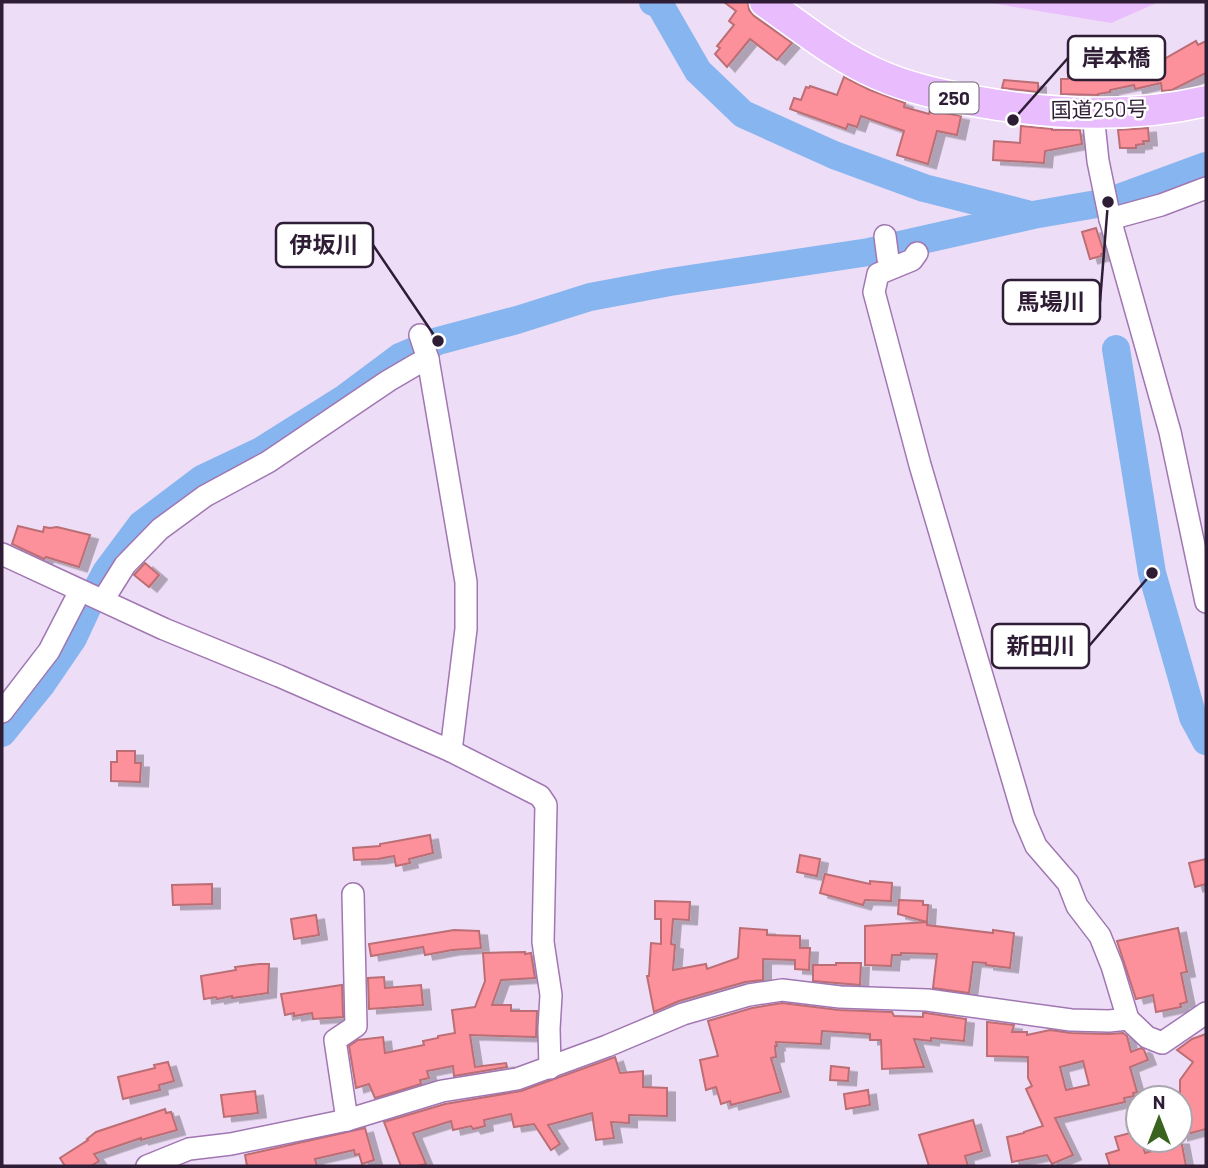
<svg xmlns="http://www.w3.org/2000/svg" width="1208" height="1168" font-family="Barlow,'Noto Sans JP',sans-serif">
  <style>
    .green { fill: #e9befc }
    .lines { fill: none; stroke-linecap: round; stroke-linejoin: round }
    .river { stroke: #87b5ef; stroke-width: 28 }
    .building { fill: #fd919b; stroke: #bb6e74; stroke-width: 2; fill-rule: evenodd; filter: url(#shadow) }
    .minor-casing { stroke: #a077b2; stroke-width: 24 }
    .highway-casing { stroke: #fff; stroke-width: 33 }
    .minor { stroke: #fff; stroke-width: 21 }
    .highway { stroke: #e9bcfd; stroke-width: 30 }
    .labels { text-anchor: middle; stroke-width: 5; stroke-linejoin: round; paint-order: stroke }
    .shield { fill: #fff; stroke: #6d6172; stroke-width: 2 }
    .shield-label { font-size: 19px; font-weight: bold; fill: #2e1d35 }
    .street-label { font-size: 21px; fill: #2e1d35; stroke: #fff }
    .leader { fill: none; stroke: #2e1d35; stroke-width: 2.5 }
    .callout-dot { fill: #2e1d35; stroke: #fff; stroke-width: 2.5 }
    .callout { fill: #fff; stroke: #2e1d35; stroke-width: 2.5 }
    .callout-label { font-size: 23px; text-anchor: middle; font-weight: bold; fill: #2e1d35 }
  </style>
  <defs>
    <filter id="shadow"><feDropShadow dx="8" dy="4.5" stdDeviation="0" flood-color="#0004"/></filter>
  </defs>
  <rect width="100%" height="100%" fill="#eeddf6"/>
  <path class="green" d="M985,2H1159L1111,23Z"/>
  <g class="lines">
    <g class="river">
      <path d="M653,2L660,5L698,71L743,114L834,155L924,188L1027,214"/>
      <path d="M1116,349L1152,573L1193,717L1206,741"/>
      <path d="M2,733L41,685L73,638L87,608L106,572L141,525L202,479L261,451L345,398L400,357L438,341L517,320L590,297L670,282L869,252L1033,215L1108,202L1206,166"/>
    </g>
  </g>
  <g class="building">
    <path d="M724,2H748L749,10L754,16L792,43L777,60L750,39L727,67L715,54L720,48L717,46L734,25L729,21L736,11Z"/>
    <path d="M1196,41L1198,45L1206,41V73L1172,90L1162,91L1161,83L1135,89L1134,85L1110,90V92L1098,94V95L1061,94V79H1068V75L1107,69L1108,77L1133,71L1132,69L1157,63Z"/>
    <path d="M844,77L870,90L905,103L904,107L929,114L930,110L961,116L957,135L937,131L928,164L897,155L904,131L861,116L857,127L848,124L846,129L790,109L794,98L801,100L806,87L809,88L810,86L837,95Z"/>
    <path d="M1004,80L1038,83V92L1002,88Z"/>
    <path d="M1021,126L1052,129V130H1080L1082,144L1045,151L1044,163L993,160L994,141L1020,143Z"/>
    <path d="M1148,128L1149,141H1143L1144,144L1136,145V148H1120L1118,130Z"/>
    <path d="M1096,228L1104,253L1101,254V256L1090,259L1082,232Z"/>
    <path d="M18,526L43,532L44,527L50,528L57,527L90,535L79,567L46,557L44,559L12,544Z"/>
    <path d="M145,563L159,575L149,587L134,575Z"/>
    <path d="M117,751H135V763H141L140,782L111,781V762H117Z"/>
    <path d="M430,835L433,853L409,859L410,863L396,866L394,856L378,859L354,860L353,848L380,846V844Z"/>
    <path d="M800,855L820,859L817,876L797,872Z"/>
    <path d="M1206,859V884L1195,887L1189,863Z"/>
    <path d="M825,874L870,884V881L892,883L891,901L865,900L863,905L820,893Z"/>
    <path d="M212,884V904L173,905L172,885Z"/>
    <path d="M899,900L923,901V905H928L927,922L898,914Z"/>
    <path d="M655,901L690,902L689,920L673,919L671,944L675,945L673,970L706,964L707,969L738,958L740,928L767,930V935L800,936V948H810L809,970L795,969V960L763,959V980L745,982L679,1001L654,1012L647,976H649L651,943L661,944V919H655Z"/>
    <path d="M316,915L319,935L294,939L291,919Z"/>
    <path d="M927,922V925L993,933V930L1014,933L1010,968L986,965V963L973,962L969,993L933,988L937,954L901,953V955H892L891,966L865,965V926Z"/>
    <path d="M1178,928L1187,972L1181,973L1187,1002L1180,1004L1181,1007L1156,1012L1153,995L1136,999L1117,941Z"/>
    <path d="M454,930L479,931L481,948L452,950L425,955L423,947L371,956L369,944Z"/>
    <path d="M525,952V954L531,953L535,978L501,980L492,1005H511V1011H537L536,1037L470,1035L475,1067L506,1063L507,1067L454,1076L453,1066L427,1071L429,1078L420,1080L421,1084L375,1098L369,1084L356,1088L349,1046L358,1040L383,1037L385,1053L424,1045L423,1041L438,1038V1036L455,1033L452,1010L475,1007L485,981L483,953Z"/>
    <path d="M836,963H861L860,985L813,981V965H836Z"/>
    <path d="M259,964H269L268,993L232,998V996L217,999L216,997L204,999L201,976L236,970L235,967Z"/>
    <path d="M384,977L385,988L421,985L423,1005L369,1009L368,978Z"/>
    <path d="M342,985L343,1017L313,1019L312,1013L294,1016V1013L285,1015L281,994Z"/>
    <path d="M782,1003L839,1010L892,1012L894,1016L923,1017V1013H926L966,1019L964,1041L931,1038V1041L914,1039L924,1067L882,1069L881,1040H870V1034L822,1031L821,1044L776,1042L777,1046H775L776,1057L771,1058L781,1092L731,1105L730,1101L721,1104L716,1087L706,1090L700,1060L718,1056L708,1021L752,1008Z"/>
    <path d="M987,1022L1014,1025L1012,1032H1027V1035L1050,1030L1071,1033L1109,1034L1123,1033L1127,1036L1131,1052L1141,1048L1144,1050L1148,1060L1130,1067L1137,1092L1133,1093L1134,1096L1124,1098L1125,1102L1055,1118L1073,1155L1052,1164L1047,1155L1012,1162L1007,1137L1024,1133V1132L1043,1126L1026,1089L1032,1086L1028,1078V1057L987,1056ZM1083,1061L1089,1085L1066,1090L1060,1067Z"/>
    <path d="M1206,1034V1129L1180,1136V1080L1193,1062L1177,1050L1192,1039Z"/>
    <path d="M615,1057L620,1073L643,1071V1087L667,1088V1116L629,1115V1123L611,1122L614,1138L596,1140L592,1113L548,1125L560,1144L551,1150L534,1124L514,1127L511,1114L484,1120L485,1126L473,1129L471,1126L453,1130L451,1121L413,1133L426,1164L417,1166H401L384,1122L445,1104L521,1091Z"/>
    <path d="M168,1062L174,1081L159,1085L160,1090L123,1099L118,1077L155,1068L154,1065Z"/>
    <path d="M831,1066L849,1068L848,1081L830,1080Z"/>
    <path d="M868,1090L870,1105L846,1109L844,1094Z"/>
    <path d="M255,1091L258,1113L224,1117L221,1095Z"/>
    <path d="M165,1109L166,1113L171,1112L177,1130L141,1140V1138L94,1154L99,1161L91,1166H65L60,1158L88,1140L87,1139L96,1132Z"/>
    <path d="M973,1120L982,1151L965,1156L968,1166H929L919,1135Z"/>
    <path d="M365,1128L374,1160L362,1164L359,1154L355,1155L354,1150L315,1159L317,1166H247L245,1155Z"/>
    <path d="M1138,1131V1140H1141L1145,1153L1167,1147L1166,1140H1181L1186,1166H1110L1106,1154L1119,1150L1115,1137Z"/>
  </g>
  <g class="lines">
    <g class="minor-casing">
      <g id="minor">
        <path d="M1093,114L1098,161L1110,219L1170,432L1206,602"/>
        <path d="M1110,219L1161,205L1206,188"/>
        <path d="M885,236L888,259"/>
        <path d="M917,253L912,260L878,274L874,292L920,465L1024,818L1036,846L1068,883L1077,906L1100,936L1112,966L1128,1019L1147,1037L1162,1043L1206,1013"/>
        <path d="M420,335L428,359L466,582V629L451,751"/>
        <path d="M2,554L164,629L279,676L451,751L540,796L546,805L543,942L551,995L549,1029L550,1068"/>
        <path d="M103,600L125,565L160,529L205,496L268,462L388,381L417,364L428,359"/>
        <path d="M2,712L49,651L80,591"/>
        <path d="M347,1120L335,1040L356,1026L353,894"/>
        <path d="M147,1166L189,1149L231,1144L347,1120L442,1091L517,1079L607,1046L683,1014L749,995L782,990L840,997L927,1000L1071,1020L1109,1021L1128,1019"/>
      </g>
    </g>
    <g class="highway-casing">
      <path id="highway" d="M765,2C801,27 836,56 877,74C908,88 941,95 974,101C1051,115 1129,119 1206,101"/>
    </g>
    <use href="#minor" class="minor"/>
    <use href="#highway" class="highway"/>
  </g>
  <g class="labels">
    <rect class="shield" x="929.5" y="82.5" width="49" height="31" rx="5"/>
    <g class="shield-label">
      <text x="954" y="105">250</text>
    </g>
    <g class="street-label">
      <text transform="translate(1099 110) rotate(-1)" y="7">国道250号</text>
    </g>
  </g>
  <path class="leader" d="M1013 120L1068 58M438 341L373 245M1108 202L1100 302M1152 573L1089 646"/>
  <g class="callout-dot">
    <circle cx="1013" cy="120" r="7"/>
    <circle cx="438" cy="341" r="7"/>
    <circle cx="1108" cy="202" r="7"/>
    <circle cx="1152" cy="573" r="7"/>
  </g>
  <g class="callout">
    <rect x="1068" y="36" width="97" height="44" rx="7"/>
    <rect x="276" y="223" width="97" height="44" rx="7"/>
    <rect x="1003" y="280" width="97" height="44" rx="7"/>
    <rect x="992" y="624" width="97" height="44" rx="7"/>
  </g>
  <g class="callout-label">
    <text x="1116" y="66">岸本橋</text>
    <text x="324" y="253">伊坂川</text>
    <text x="1051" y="310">馬場川</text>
    <text x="1041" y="654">新田川</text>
  </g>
  <rect width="1208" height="1168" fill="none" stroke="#2e1d35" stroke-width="7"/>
  <g transform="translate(1159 1119)"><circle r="33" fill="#ffffff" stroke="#aba5ae" stroke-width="2"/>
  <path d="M0-5L12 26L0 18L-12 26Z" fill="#3a631f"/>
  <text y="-10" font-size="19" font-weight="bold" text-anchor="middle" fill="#2e1d35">N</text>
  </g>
</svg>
